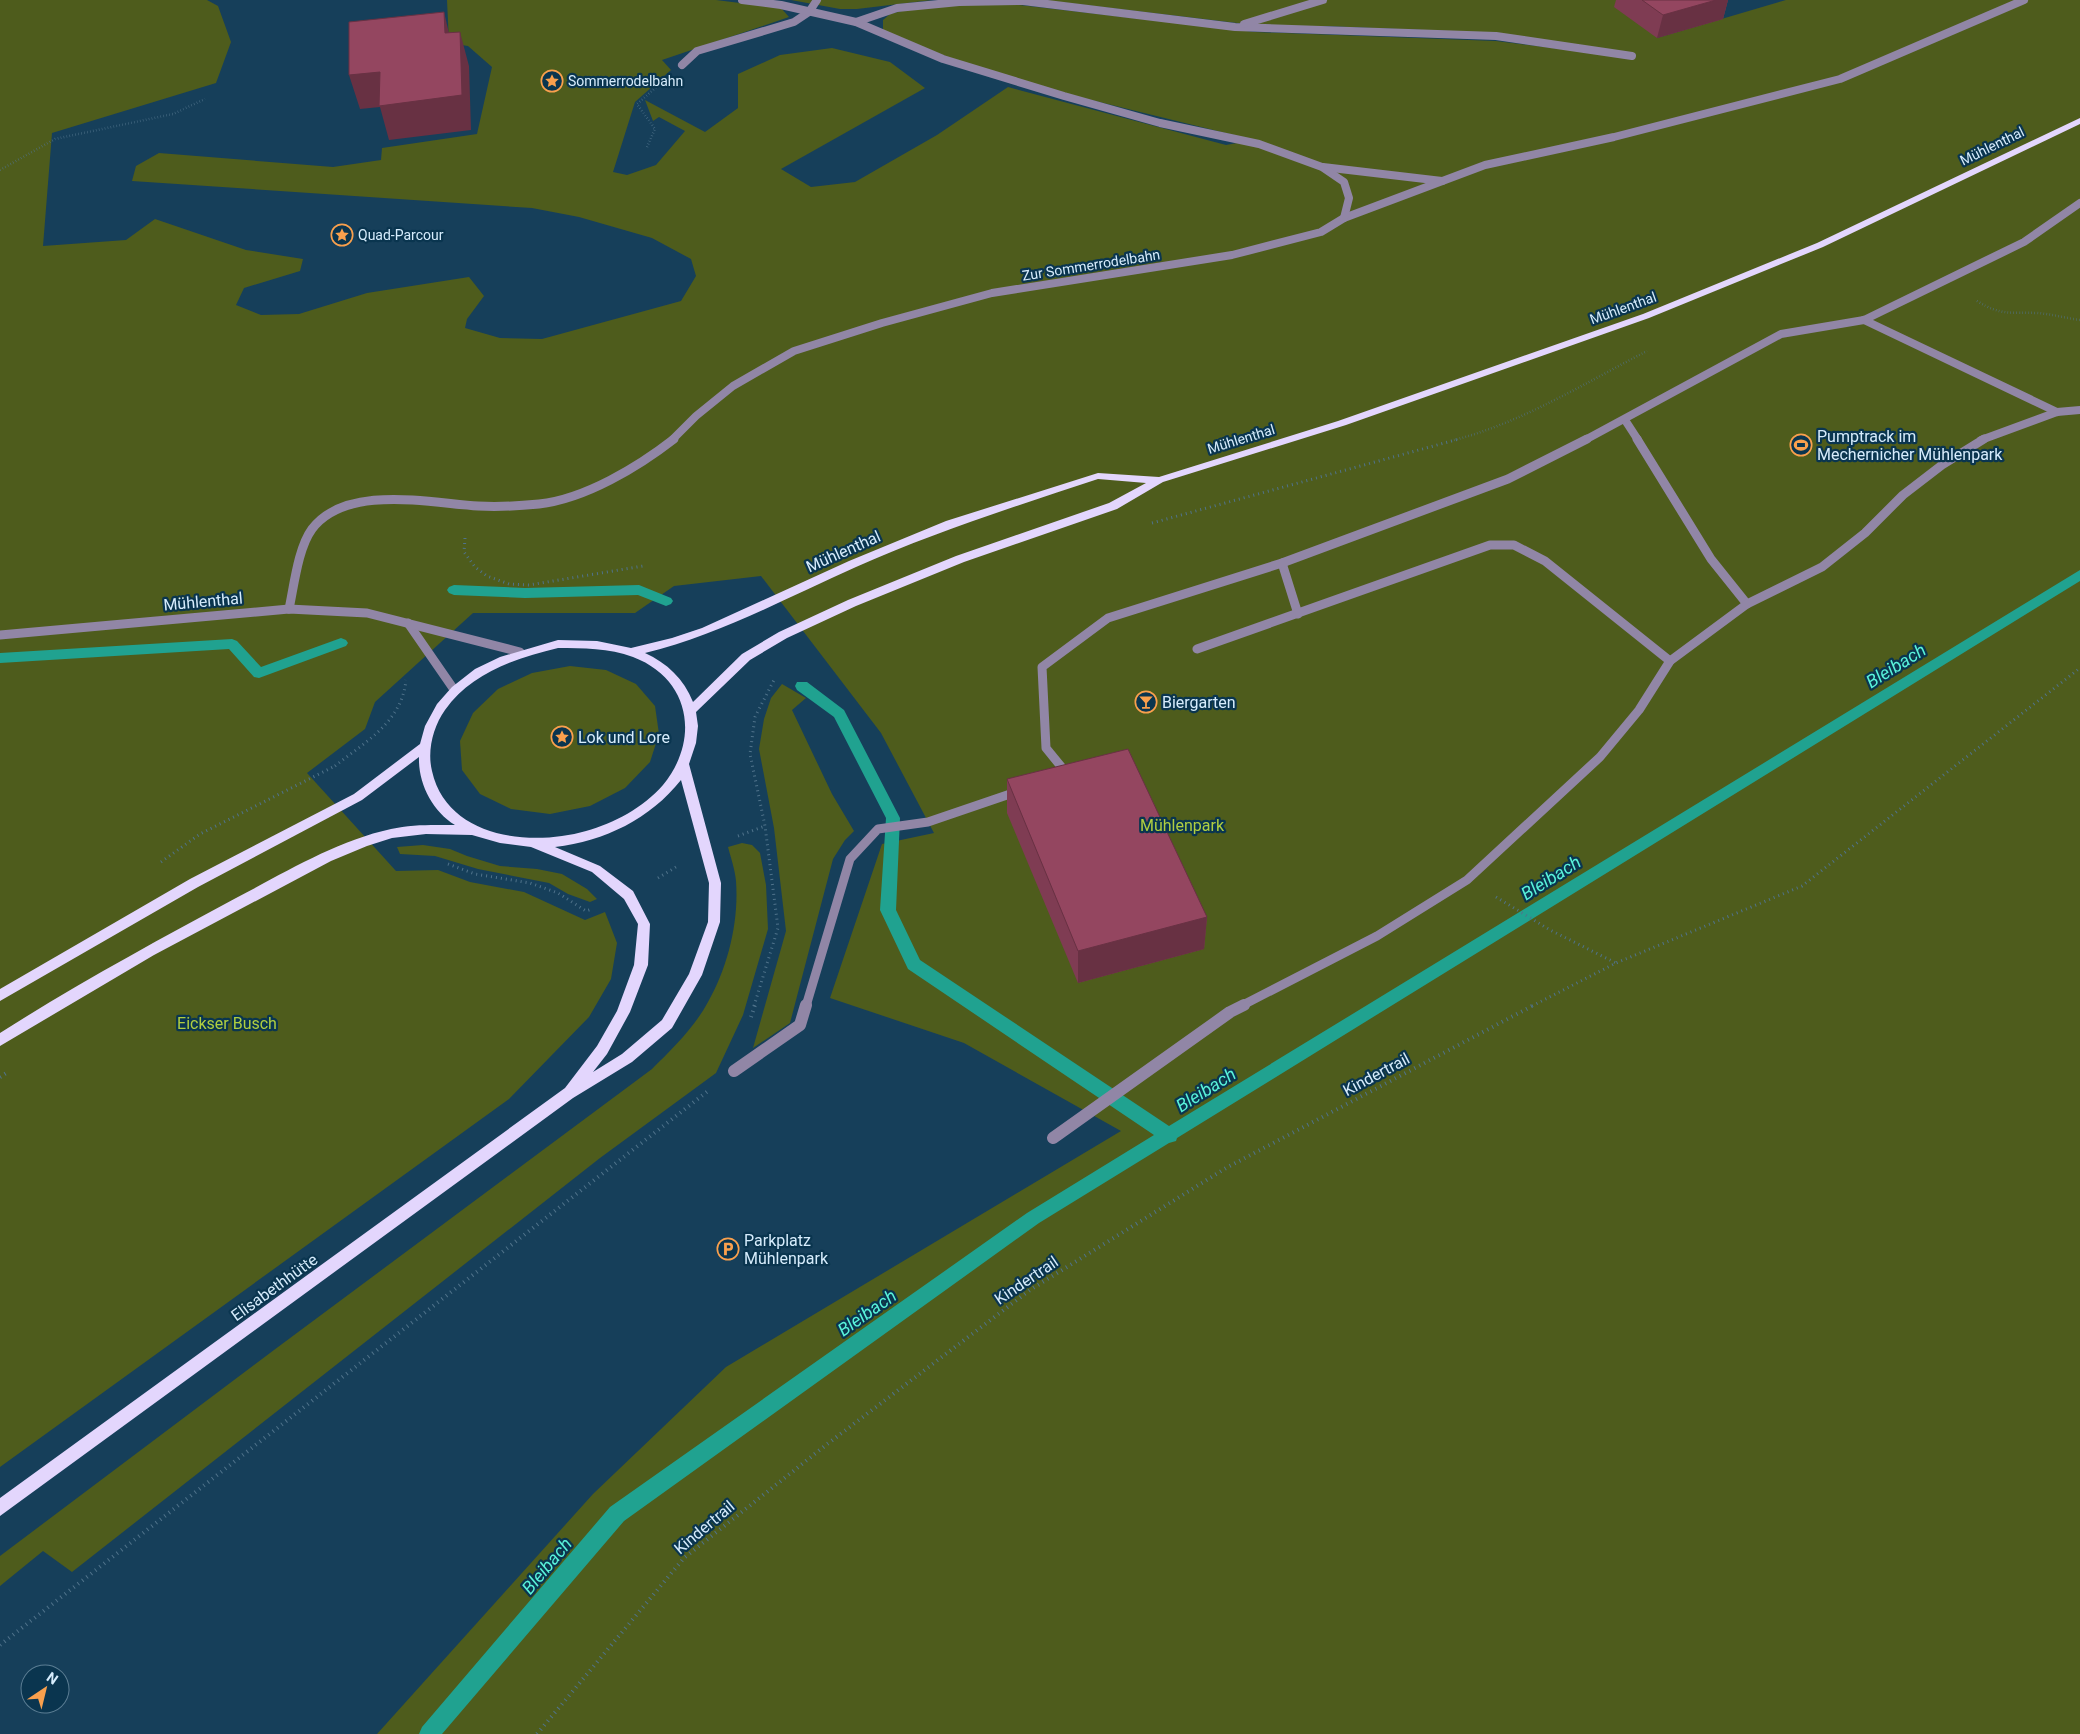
<svg xmlns="http://www.w3.org/2000/svg" width="2080" height="1734" font-family="Roboto,sans-serif">
  <style>
    .green { fill: #4e5c1c }
    .lines { fill: none; stroke-linecap: round; stroke-linejoin: round }
    .stream { fill: #20a290; fill-rule: evenodd }
    .path-far2 { stroke: #50738b; stroke-width: 2.5; stroke-dasharray: 0.5 2.5; stroke-linecap: butt }
    .path-far1 { stroke: #50738b; stroke-width: 3; stroke-dasharray: 1 4; stroke-linecap: butt }
    .path { stroke: #50738b; stroke-width: 4; stroke-dasharray: 1 4.5; stroke-linecap: butt }
    .lane-far2 { stroke: #9186a6; stroke-width: 8 }
    .lane-far1 { stroke: #9186a6; stroke-width: 9 }
    .lane { stroke: #9186a6; stroke-width: 12 }
    .primary { fill: #e3d6fd; fill-rule: evenodd }
    .wall { fill: #7f3c53 }
    .shaded-wall { fill: #683143 }
    .building { fill: #944660; stroke: #683143 }
    .labels { text-anchor: middle; stroke-width: 4.5; stroke-linejoin: round; paint-order: stroke }
    .far-poi-label { font-size: 14px; fill: #d6ecfc; stroke: #0a354f; text-anchor: start }
    .far-street-label { font-size: 14px; fill: #d6ecfc; stroke: #0a354f }
    .poi-label { font-size: 16px; fill: #d6ecfc; stroke: #0a354f; text-anchor: start }
    .street-label { font-size: 16px; fill: #d6ecfc; stroke: #0a354f }
    .park-label { font-size: 16px; fill: #b0ce40; stroke: #0a354f }
    .water-label { font-size: 18px; font-style: italic; fill: #59f2da; stroke: #0a354f }
  </style>
  <rect width="100%" height="100%" fill="#163f5a"/>
  <g class="green">
    <path d="M0,0H207L218,6L231,42L216,83L52,133L43,246L126,240L155,219L246,250L303,259L300,271L244,288L236,305L261,315L299,314L367,293L469,277L484,296L467,319L465,328L500,338L542,339L681,301L696,276L691,259L652,238L579,217L532,208L132,181L136,166L159,153L333,167L381,160L382,148L477,134L492,67L468,46L449,43L447,0H716L781,8L789,17L662,60L671,70L635,102L613,172L627,175L656,165L685,131L659,117L653,121L645,100L705,132L738,108V74L780,55L832,48L890,62L925,88L781,169L811,187L855,182L937,135L1008,87L1226,145L1254,140L1067,94L950,58L883,30V20L890,14L906,10L958,5H1019L1255,32L1496,41L1635,58L1636,55L1495,33L1325,26H1263L1043,0H1640L1657,38L1786,0H2080V1734H377L593,1494L726,1367L1121,1131L964,1043L830,998L882,844L934,833L881,733L761,576L674,586L635,613H473L375,702L365,729L307,773L396,871L438,870L470,882L524,892L585,920L605,912L617,943L611,979L589,1017L509,1099L0,1467Z"/>
    <path d="M791,0H932L857,9H840Z"/>
    <path d="M570,666L606,670L636,684L655,706L659,734L650,762L625,788L590,806L550,814L511,809L480,794L462,770L460,741L473,713L498,689L532,673Z"/>
    <path d="M782,684L806,698L792,710L832,794L854,831L845,840L833,859L790,1023L753,1048L786,931L774,828L759,749L764,719L771,698Z"/>
    <path d="M742,843L752,845L760,853L766,885L768,929L743,1015L716,1073L600,1158L72,1572L43,1551L0,1586V1556L274,1350L652,1069C672,1049 694,1028 708,1002C728,967 739,922 736,881C735,870 731,858 728,847Z"/>
    <path d="M423,845L450,849L467,856L500,866L537,869L562,874L587,889L597,899L590,902L568,894L549,883L478,869L435,856L400,854L397,847Z"/>
  </g>
  <g class="lines">
    <g class="stream">
      <path d="M2080,570V581L1177,1138L1176,1141L1169,1143L1039,1223L624,1521L442,1734H419L422,1727L610,1507L1027,1213L1154,1135L908,969L880,910L886,818L834,717L797,690L795,686L797,682H807L844,710L900,818L896,910L920,960L1169,1126Z"/>
      <path d="M454,585L525,588L639,585L671,598L673,601L671,604L666,606L638,595L525,598L454,595L449,593L447,590L449,587Z"/>
      <path d="M341,638L346,640L348,643L346,646L259,678L254,677L229,649L0,663V653L232,639L237,641L261,667Z"/>
    </g>
    <g class="path-far2">
      <path d="M647,147L655,129L637,104L660,84"/>
      <path d="M0,170L55,139L173,114L205,99"/>
      <path d="M1977,301C2001,316 2011,312 2037,313C2051,314 2066,318 2080,320"/>
      <path d="M1454,440C1519,424 1587,382 1647,351"/>
    </g>
    <g class="path-far1">
      <path d="M1152,523L1459,439"/>
      <path d="M465,538L464,552L475,567L487,576L509,584L529,585L643,566"/>
      <path d="M335,766C365,742 402,722 406,680"/>
      <path d="M738,836L765,826"/>
      <path d="M161,862L200,834L335,766"/>
      <path d="M448,864L475,874L530,883L558,893L586,911L592,909"/>
      <path d="M658,878L676,867"/>
      <path d="M1496,897L1550,930L1616,963"/>
      <path d="M754,1006L778,928L765,826L750,754L755,717L774,680"/>
      <path d="M1532,1006L1616,963L1802,886L2080,668"/>
    </g>
    <g class="path">
      <path d="M751,1017L755,1005"/>
      <path d="M0,1077L8,1072"/>
      <path d="M0,1645L708,1091"/>
      <path d="M537,1734L684,1558L826,1445L1030,1290L1226,1168L1534,1005"/>
    </g>
    <g class="lane-far2">
      <path d="M856,22L897,8L959,2L1023,1L1235,27L1496,36L1632,56"/>
      <path d="M1244,24L1323,0"/>
      <path d="M682,65L697,51L794,22L809,12L817,0"/>
      <path d="M1323,167L1442,181"/>
      <path d="M1344,218L1485,165L1614,137L1840,79L2024,0"/>
      <path d="M1864,320L2057,412"/>
      <path d="M1625,420L1638,440"/>
      <path d="M672,440L696,416L733,386L794,351L882,323L992,293L1232,255L1321,232L1344,218L1349,198L1344,182L1322,167L1259,144L1160,123L1064,96L943,59L856,22L781,5L742,0"/>
      <path d="M1585,440L1781,334L1864,320L2024,242L2080,203"/>
      <path d="M1981,440L2057,412L2080,410"/>
    </g>
    <g class="lane-far1">
      <path d="M1637,439L1711,559L1747,604"/>
      <path d="M1282,563L1298,614"/>
      <path d="M289,609C294,586 298,548 312,529C346,484 430,503 478,506C497,507 519,506 539,504C585,499 638,467 674,439"/>
      <path d="M408,623L455,691"/>
      <path d="M0,635L289,609L367,613L520,652"/>
      <path d="M1197,649L1490,545H1514L1545,561L1670,661"/>
      <path d="M1066,776L1068,775L1046,748L1042,667L1108,618L1282,563L1508,479L1587,439"/>
      <path d="M806,1006L850,859L878,829L928,822L1019,791"/>
      <path d="M1241,1006L1377,936L1467,880L1600,757L1639,710L1670,661L1747,604L1822,567L1865,533L1903,495L1942,465L1984,439"/>
    </g>
    <g class="lane">
      <path d="M734,1071L800,1025L806,1005"/>
      <path d="M1053,1138L1230,1012L1244,1005"/>
    </g>
    <path class="primary" d="M2080,118V124L1823,247L1649,318L1346,425L1163,482L1117,509L964,562L856,606L787,638L750,660L696,712L698,726L696,743L689,764L721,883L720,922L702,975L672,1028L632,1062L573,1098L0,1516V1498L565,1088L597,1046L617,1011L634,965L638,924L624,899L592,872L531,847L500,843L472,835L426,834L392,838L367,846L331,861L154,955L0,1046V1033C77,984 156,941 236,898C286,872 336,841 391,829C412,824 434,825 455,825C432,811 418,783 419,757L362,800L198,887L0,1001V989L190,879L354,794L420,744L425,726L437,704L452,687L475,669L500,657L558,640L597,641L631,648L672,638L702,628L849,561L946,521L1098,473L1159,477L1338,421L1643,314L1817,243ZM1098,479L1146,483L1109,503L956,556L848,600L779,632L742,654L693,702C684,679 667,663 645,653C719,635 786,598 856,567C935,532 1016,506 1098,479ZM558,648C583,648 609,648 633,657C691,679 700,740 663,785C643,808 614,823 586,831C530,847 447,838 432,771C427,751 433,727 445,710C471,673 516,658 558,648ZM681,780L709,883L708,922L689,974L662,1020L622,1054L593,1072L607,1054L630,1012L648,965L650,924L633,891L600,866L555,847C605,841 650,819 681,780Z"/>
  </g>
  <g class="wall">
    <path d="M1616,0H1728L1723,19L1657,38L1614,7Z"/>
    <path d="M1007,779L1207,917L1204,949L1078,983L1007,813Z"/>
  </g>
  <g class="shaded-wall">
    <path d="M1716,0H1728L1723,19L1657,38L1663,15Z"/>
    <path d="M444,12L452,46L445,33Z"/>
    <path d="M460,32L469,66L471,130L389,140L380,107L360,109L349,75Z"/>
    <path d="M1207,917L1204,949L1078,983V951Z"/>
  </g>
  <g class="building">
    <path d="M1642,0H1716L1663,15Z"/>
    <path d="M444,12L445,33L460,32L462,95L379,106L380,72L349,75V22Z"/>
    <path d="M1128,749L1207,917L1078,951L1007,779Z"/>
  </g>
  <defs>
    <g id="sight-ring" transform="scale(1.125)"><circle r="9.5" fill="#0a354f" stroke="#f9a04d" stroke-width="1.5"/><path d="M0-6L1.8-2.2L6-1.7L2.9 1.2L3.7 5.4L0 3.3L-3.7 5.4L-2.9 1.2L-6-1.7L-1.8-2.2Z" fill="#f9a04d"/></g>
    <g id="stadium-ring" transform="scale(1.125)"><circle r="9.5" fill="#0a354f" stroke="#f9a04d" stroke-width="1.5"/><path d="M0-5a6.5 5 0 1 0 0 10a6.5 5 0 1 0 0-10ZM-3.5-1.8h7v3.6h-7Z" fill="#f9a04d"/></g>
    <g id="bar-ring" transform="scale(1.125)"><circle r="9.5" fill="#0a354f" stroke="#f9a04d" stroke-width="1.5"/><path d="M-6-5H6L.8 .8V4.5H3.5V6h-7V4.5H-.8V.8Z" fill="#f9a04d"/></g>
    <g id="parking-ring" transform="scale(1.125)"><circle r="9.5" fill="#0a354f" stroke="#f9a04d" stroke-width="1.5"/><path d="M-3.5-5.5H1a3.5 3.5 0 0 1 0 7H-1V5.5H-3.5ZM-1-3.4V-.6H.8a1.4 1.4 0 0 0 0-2.8Z" fill="#f9a04d"/></g>
  </defs>
  <g fill-rule="evenodd">
    <use href="#sight-ring" x="552" y="81"/>
    <use href="#sight-ring" x="342" y="235"/>
    <use href="#stadium-ring" x="1801" y="445"/>
    <use href="#bar-ring" x="1146" y="702"/>
    <use href="#sight-ring" x="562" y="737"/>
    <use href="#parking-ring" x="728" y="1249"/>
  </g>
  <g class="labels">
    <g class="far-poi-label">
      <text x="568" y="86">Sommerrodelbahn</text>
      <text x="358" y="240">Quad-Parcour</text>
    </g>
    <g class="far-street-label">
      <text transform="translate(1992 146) rotate(-26)" y="5">Mühlenthal</text>
      <text transform="translate(1091 265) rotate(-9)" y="5">Zur Sommerrodelbahn</text>
      <text transform="translate(1623 308) rotate(-20)" y="5">Mühlenthal</text>
      <text transform="translate(1241 439) rotate(-17)" y="5">Mühlenthal</text>
    </g>
    <g class="poi-label">
      <text x="1817" y="442">Pumptrack im<tspan x="1817" dy="18">Mechernicher Mühlenpark</tspan></text>
      <text x="1162" y="708">Biergarten</text>
      <text x="578" y="743">Lok und Lore</text>
      <text x="744" y="1246">Parkplatz<tspan x="744" dy="18">Mühlenpark</tspan></text>
    </g>
    <g class="street-label">
      <text transform="translate(843 551) rotate(-24)" y="6">Mühlenthal</text>
      <text transform="translate(203 601) rotate(-5)" y="6">Mühlenthal</text>
      <text transform="translate(1376 1074) rotate(-28)" y="6">Kindertrail</text>
      <text transform="translate(1026 1280) rotate(-34)" y="6">Kindertrail</text>
      <text transform="translate(274 1287) rotate(-36)" y="6">Elisabethhütte</text>
      <text transform="translate(704 1527) rotate(-40)" y="6">Kindertrail</text>
    </g>
    <g class="park-label">
      <text x="1182" y="831">Mühlenpark</text>
      <text x="227" y="1029">Eickser Busch</text>
    </g>
    <g class="water-label">
      <text transform="translate(1896 666) rotate(-32)" y="6">Bleibach</text>
      <text transform="translate(1551 878) rotate(-32)" y="6">Bleibach</text>
      <text transform="translate(1206 1090) rotate(-32)" y="6">Bleibach</text>
      <text transform="translate(867 1313) rotate(-35)" y="6">Bleibach</text>
      <text transform="translate(547 1566) rotate(-50)" y="6">Bleibach</text>
    </g>
  </g>
  <g transform="translate(45 1689) rotate(35)"><circle r="24" fill="#0a354f" stroke="#5c7e94"/>
  <path d="M0-4L9 19L0 12L-9 19Z" fill="#f9a04d"/>
  <text y="-8" font-size="14" font-weight="bold" text-anchor="middle" fill="#d6ecfc">N</text>
  </g>
</svg>
